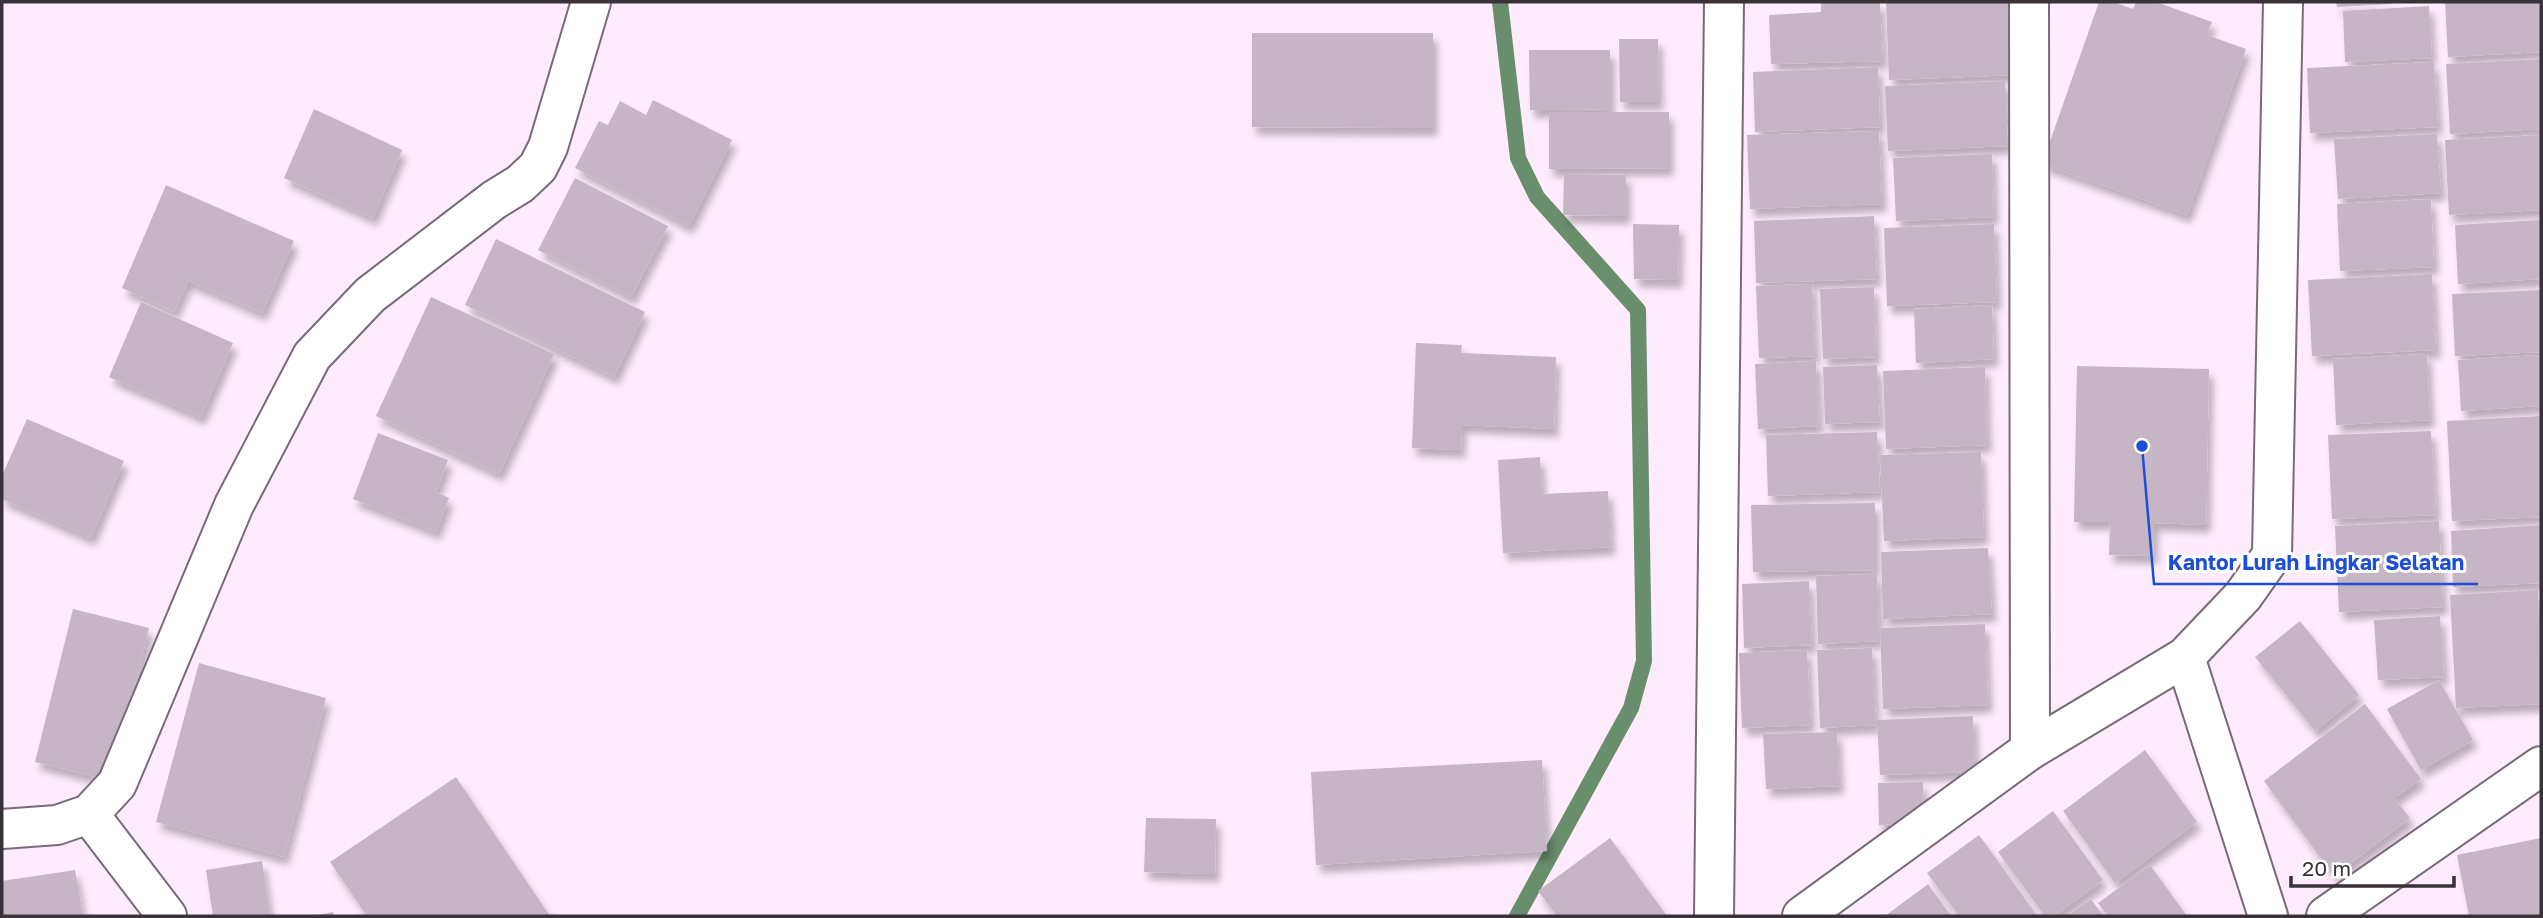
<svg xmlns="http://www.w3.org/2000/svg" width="2543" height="918" font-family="'Golos Text',sans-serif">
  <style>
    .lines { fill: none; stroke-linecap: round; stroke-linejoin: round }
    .stream { stroke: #698e6c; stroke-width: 16 }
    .building { fill: #c6b5c5; filter: url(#shadow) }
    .minor-casing { stroke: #7a6a79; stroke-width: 42 }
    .minor { stroke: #fff; stroke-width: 38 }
    .leader { fill: none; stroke: #1d4ed8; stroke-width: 2.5 }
    .callout-dot { fill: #1d4ed8; stroke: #fff; stroke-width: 2.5 }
    .callout-label { font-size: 21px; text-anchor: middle; font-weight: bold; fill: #1d4ed8; stroke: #fff; stroke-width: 6; stroke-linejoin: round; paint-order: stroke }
  </style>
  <defs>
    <filter id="shadow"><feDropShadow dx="4.5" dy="8" stdDeviation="3.5" flood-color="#0004"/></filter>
  </defs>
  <rect width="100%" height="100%" fill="#feecfd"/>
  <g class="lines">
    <path class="stream" d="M1500,2L1518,158L1537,197L1638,310L1644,661L1631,708L1517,916"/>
  </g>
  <g class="building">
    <path d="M1821,2H1880L1883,61L1771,64L1769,15L1821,12Z"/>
    <path d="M1886,2H2012L2015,75L1889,80Z"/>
    <path d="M2099,2H2113L2133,9L2136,2H2156L2212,22L2207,35L2246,49L2187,215L2042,164Z"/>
    <path d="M2336,2H2392V4L2337,7Z"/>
    <path d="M2445,2H2541V52L2448,57Z"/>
    <path d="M2429,6L2432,58L2345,62L2343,11Z"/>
    <path d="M1252,33H1433V128L1252,127Z"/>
    <path d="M1619,39H1658L1659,102H1620Z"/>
    <path d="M1529,50H1610V109L1530,110Z"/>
    <path d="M2541,59V129L2450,134L2446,64Z"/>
    <path d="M2434,62L2438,127L2310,133L2307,68Z"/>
    <path d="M1878,67L1880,127L1755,132L1753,72Z"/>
    <path d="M2005,81L2008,146L1888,151L1885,86Z"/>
    <path d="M653,100L732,140L689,226L575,168L599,121L608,125L620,101L646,115Z"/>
    <path d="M314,109L402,150L373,218L284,178Z"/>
    <path d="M1549,112H1669V168L1549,169Z"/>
    <path d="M1879,131L1882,204L1750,209L1747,135Z"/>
    <path d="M2437,134L2441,193L2338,199L2334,139Z"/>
    <path d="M2541,135V210L2449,215L2445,140Z"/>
    <path d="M1992,154L1994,217L1896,221L1893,158Z"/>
    <path d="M1564,174L1626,175V216L1563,215Z"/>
    <path d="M575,178L668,226L631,297L538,250Z"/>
    <path d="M166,185L294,241L262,313L188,281L174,312L122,288Z"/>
    <path d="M2431,199L2434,267L2340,271L2337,204Z"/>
    <path d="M1874,216L1877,279L1756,283L1754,221Z"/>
    <path d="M2541,220V279L2458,284L2455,225Z"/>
    <path d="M1633,224L1679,225L1678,280L1634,279Z"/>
    <path d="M1994,224L1997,302L1887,306L1884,228Z"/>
    <path d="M496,239L645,312L614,377L465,305Z"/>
    <path d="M2432,274L2436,350L2312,356L2308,280Z"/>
    <path d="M1812,284L1815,356L1759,358L1756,286Z"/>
    <path d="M1874,287L1876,357L1823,359L1820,289Z"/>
    <path d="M2541,290V352L2455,356L2452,294Z"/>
    <path d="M431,297L554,354L499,474L376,416Z"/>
    <path d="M141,302L233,343L201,417L109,377Z"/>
    <path d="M1992,305L1994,359L1916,363L1914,309Z"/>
    <path d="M1416,343L1462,345L1461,353L1556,357L1554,429L1462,425L1461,450L1412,448Z"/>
    <path d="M2427,354L2430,420L2336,425L2333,359Z"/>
    <path d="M2541,355V406L2461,411L2458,360Z"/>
    <path d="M1816,361L1819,426L1758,429L1755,364Z"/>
    <path d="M1877,365L1880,422L1825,424L1823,367Z"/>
    <path d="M2077,366L2209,369L2206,525L2154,523L2153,556L2109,555L2110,522H2074Z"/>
    <path d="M1985,367L1987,445L1886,449L1883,371Z"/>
    <path d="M2541,416V517L2452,521L2447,421Z"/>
    <path d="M27,419L124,461L91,538L2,499V476Z"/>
    <path d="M2431,431L2436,515L2332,519L2328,435Z"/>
    <path d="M1877,432L1880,492L1768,496L1766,435Z"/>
    <path d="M378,433L448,460L436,492L449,498L436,532L353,499Z"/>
    <path d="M1981,452L1984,537L1884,541L1880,455Z"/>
    <path d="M1540,457L1542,494L1608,491L1611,547L1503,553L1498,460Z"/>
    <path d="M1875,503V570L1753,572L1751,505Z"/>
    <path d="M2439,521L2443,607L2339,612L2335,526Z"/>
    <path d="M2541,525V583L2453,587L2451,531Z"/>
    <path d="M1988,548L1992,614L1883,619L1881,552Z"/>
    <path d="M1877,574L1879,641L1818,644L1816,576Z"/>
    <path d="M1809,581L1812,645L1744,648L1742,584Z"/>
    <path d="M2538,590L2541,704L2456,708L2450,595Z"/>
    <path d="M73,609L149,628L112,781L35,762Z"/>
    <path d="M2440,616L2444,677L2378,680L2374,620Z"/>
    <path d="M2300,621L2359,695L2315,731L2255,657Z"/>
    <path d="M1985,624L1988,705L1883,709L1880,628Z"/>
    <path d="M1872,648L1876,725L1820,728L1817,650Z"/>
    <path d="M1807,650L1811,725L1742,728L1739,653Z"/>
    <path d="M199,663L326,698L284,857L156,822Z"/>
    <path d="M2439,680L2473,740L2421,770L2387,709Z"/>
    <path d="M2365,704L2421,779L2394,798L2410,818L2334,876L2264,781Z"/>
    <path d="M1973,716L1975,772L1880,775L1877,720Z"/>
    <path d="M1837,732L1839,786L1766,789L1763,734Z"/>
    <path d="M2145,750L2197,822L2115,883L2063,811Z"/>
    <path d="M1542,760L1547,851L1316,865L1311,772Z"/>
    <path d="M456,777L550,916H367L330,862Z"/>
    <path d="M1923,782L1924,823L1879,825L1878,783Z"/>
    <path d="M2053,811L2103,880L2054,916H2045L1998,852Z"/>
    <path d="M1146,818L1216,819L1215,874L1144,872Z"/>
    <path d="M1979,835L2036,914L2033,916H1959L1927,873Z"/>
    <path d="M1610,838L1667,916H1557L1538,891Z"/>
    <path d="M2541,838V916H2469L2457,855Z"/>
    <path d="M262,861L270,916H213L206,870Z"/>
    <path d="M2150,865L2187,916H2108L2098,903Z"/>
    <path d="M75,870L83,916H2V881Z"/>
    <path d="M1928,884L1951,916H1885Z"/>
    <path d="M2091,899L2103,916H2067Z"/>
    <path d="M333,912L334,916H317V915Z"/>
  </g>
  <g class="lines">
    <g class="minor-casing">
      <g id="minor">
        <path d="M2029,2L2030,750"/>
        <path d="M2185,657L2268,916"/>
        <path d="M89,814L167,916"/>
        <path d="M2,829L57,825L89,814L117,784L234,505L312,356L370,295L494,200L520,184L538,167L548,147L591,2"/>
        <path d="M1714,916L1724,2"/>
        <path d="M1802,916L2030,750L2185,657L2243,596L2272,555L2283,2"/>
        <path d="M2326,916L2541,766"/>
      </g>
    </g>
    <use href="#minor" class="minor"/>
  </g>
  <path class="leader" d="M2142 446L2154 584H2478"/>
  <circle class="callout-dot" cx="2142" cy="446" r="7"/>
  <g class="callout-label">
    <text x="2316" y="570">Kantor Lurah Lingkar Selatan</text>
  </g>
  <rect width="2543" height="918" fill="none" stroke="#393238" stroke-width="7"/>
  <path d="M2291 876v10h163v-10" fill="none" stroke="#393238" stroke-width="3.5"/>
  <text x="2302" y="876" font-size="21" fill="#393238" stroke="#ffffff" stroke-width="5" paint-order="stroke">20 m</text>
</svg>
